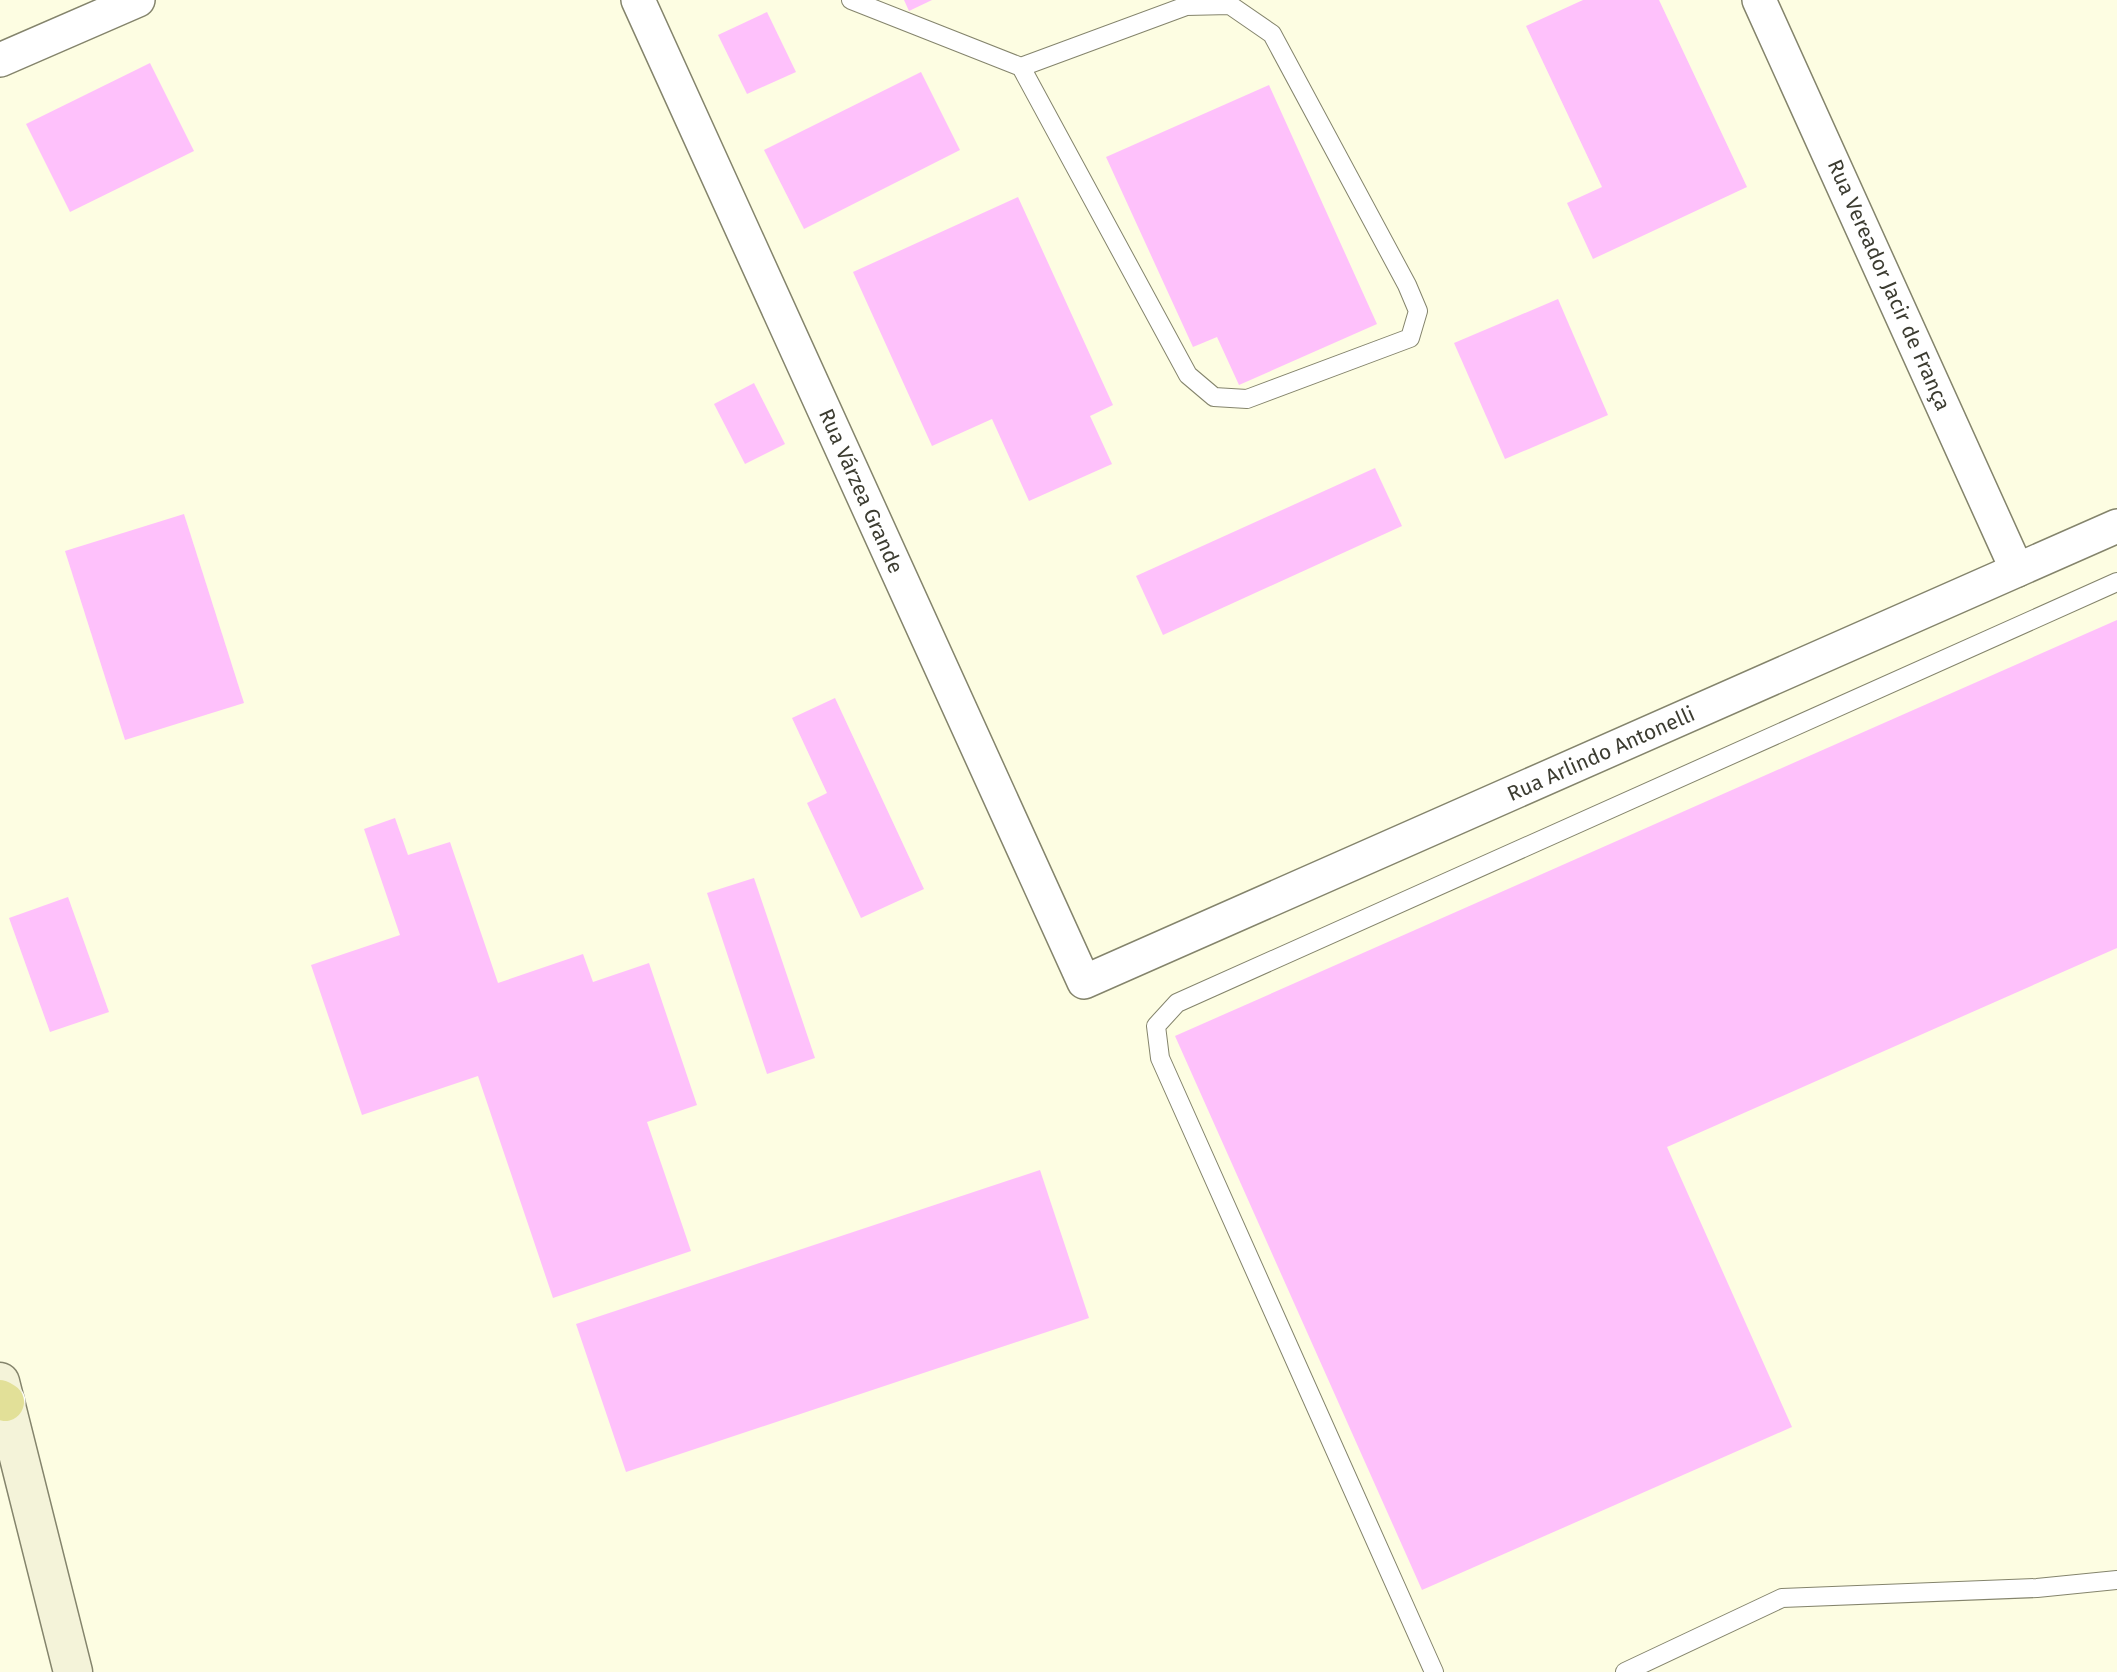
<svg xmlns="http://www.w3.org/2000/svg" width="2117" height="1672" font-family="'Fira Sans',sans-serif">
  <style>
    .building { fill: #fec1fb }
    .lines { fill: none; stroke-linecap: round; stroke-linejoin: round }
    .service-casing { stroke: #84846c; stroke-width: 20 }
    .minor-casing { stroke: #84846c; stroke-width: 36 }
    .secondary-casing { stroke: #84846c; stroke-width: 41 }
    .trunk-casing { stroke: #fff; stroke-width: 41 }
    .service { stroke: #fff; stroke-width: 18 }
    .minor { stroke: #fff; stroke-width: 33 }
    .secondary { stroke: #f4f3d9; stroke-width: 38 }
    .trunk { stroke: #e2e098; stroke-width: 38 }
    .labels { text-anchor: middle; stroke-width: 6; stroke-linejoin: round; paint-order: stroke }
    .street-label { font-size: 21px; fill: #3c3c31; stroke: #fff }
  </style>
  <rect width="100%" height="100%" fill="#fdfde2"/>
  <g class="building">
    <path d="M904,0H932L909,11Z"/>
    <path d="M1583,0H1659L1747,187L1593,259L1567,203L1602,187L1526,26Z"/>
    <path d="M767,12L796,72L747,94L718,35Z"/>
    <path d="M150,63L194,151L70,212L26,124Z"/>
    <path d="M921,72L960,150L804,229L764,150Z"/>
    <path d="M1269,85L1377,324L1239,385L1217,337L1193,347L1106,157Z"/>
    <path d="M1018,197L1113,405L1090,416L1112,464L1029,501L992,419L932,446L853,272Z"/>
    <path d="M1558,299L1608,415L1505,459L1454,343Z"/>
    <path d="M754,383L785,444L745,464L714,404Z"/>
    <path d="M1375,468L1402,526L1163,635L1136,576Z"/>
    <path d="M184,514L244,703L125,740L65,551Z"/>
    <path d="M2117,620V948L1667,1147L1792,1427L1422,1590L1175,1036Z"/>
    <path d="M835,698L924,889L861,918L807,803L827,793L792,718Z"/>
    <path d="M395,818L408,855L450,842L498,983L583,954L593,982L649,963L697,1105L647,1122L691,1251L553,1298L478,1076L362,1115L311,965L400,935L364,829Z"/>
    <path d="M754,878L815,1058L767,1074L707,893Z"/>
    <path d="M68,897L109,1012L50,1032L9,918Z"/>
    <path d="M1040,1170L1089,1318L626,1472L576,1324Z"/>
  </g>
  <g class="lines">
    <g class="service-casing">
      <g id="service">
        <path d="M851,0L1021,67L1188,375L1214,397L1247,399L1410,338L1418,311L1407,285L1272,34L1230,5L1186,6L1021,67"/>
        <path d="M1434,1672L1160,1058L1156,1026L1177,1003L2117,582"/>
        <path d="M1625,1672L1782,1598L2037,1588L2117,1580"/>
      </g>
    </g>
    <g class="minor-casing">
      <g id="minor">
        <path d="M638,0L1084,982L2117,526"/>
        <path d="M1759,0L2017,570"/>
        <path d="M0,60L138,0"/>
      </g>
    </g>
    <g class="secondary-casing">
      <path id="secondary" d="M0,1382L73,1672"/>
    </g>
    <g class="trunk-casing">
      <path id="trunk" d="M0,1399L5,1402"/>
    </g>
    <use href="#service" class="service"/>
    <use href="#minor" class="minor"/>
    <use href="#secondary" class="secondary"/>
    <use href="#trunk" class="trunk"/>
  </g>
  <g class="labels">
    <g class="street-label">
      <text transform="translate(1889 285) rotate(66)" y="7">Rua Vereador Jacir de França</text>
      <text transform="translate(861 491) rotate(66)" y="7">Rua Várzea Grande</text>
      <text transform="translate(1601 754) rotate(-24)" y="7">Rua Arlindo Antonelli</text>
    </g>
  </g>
</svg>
